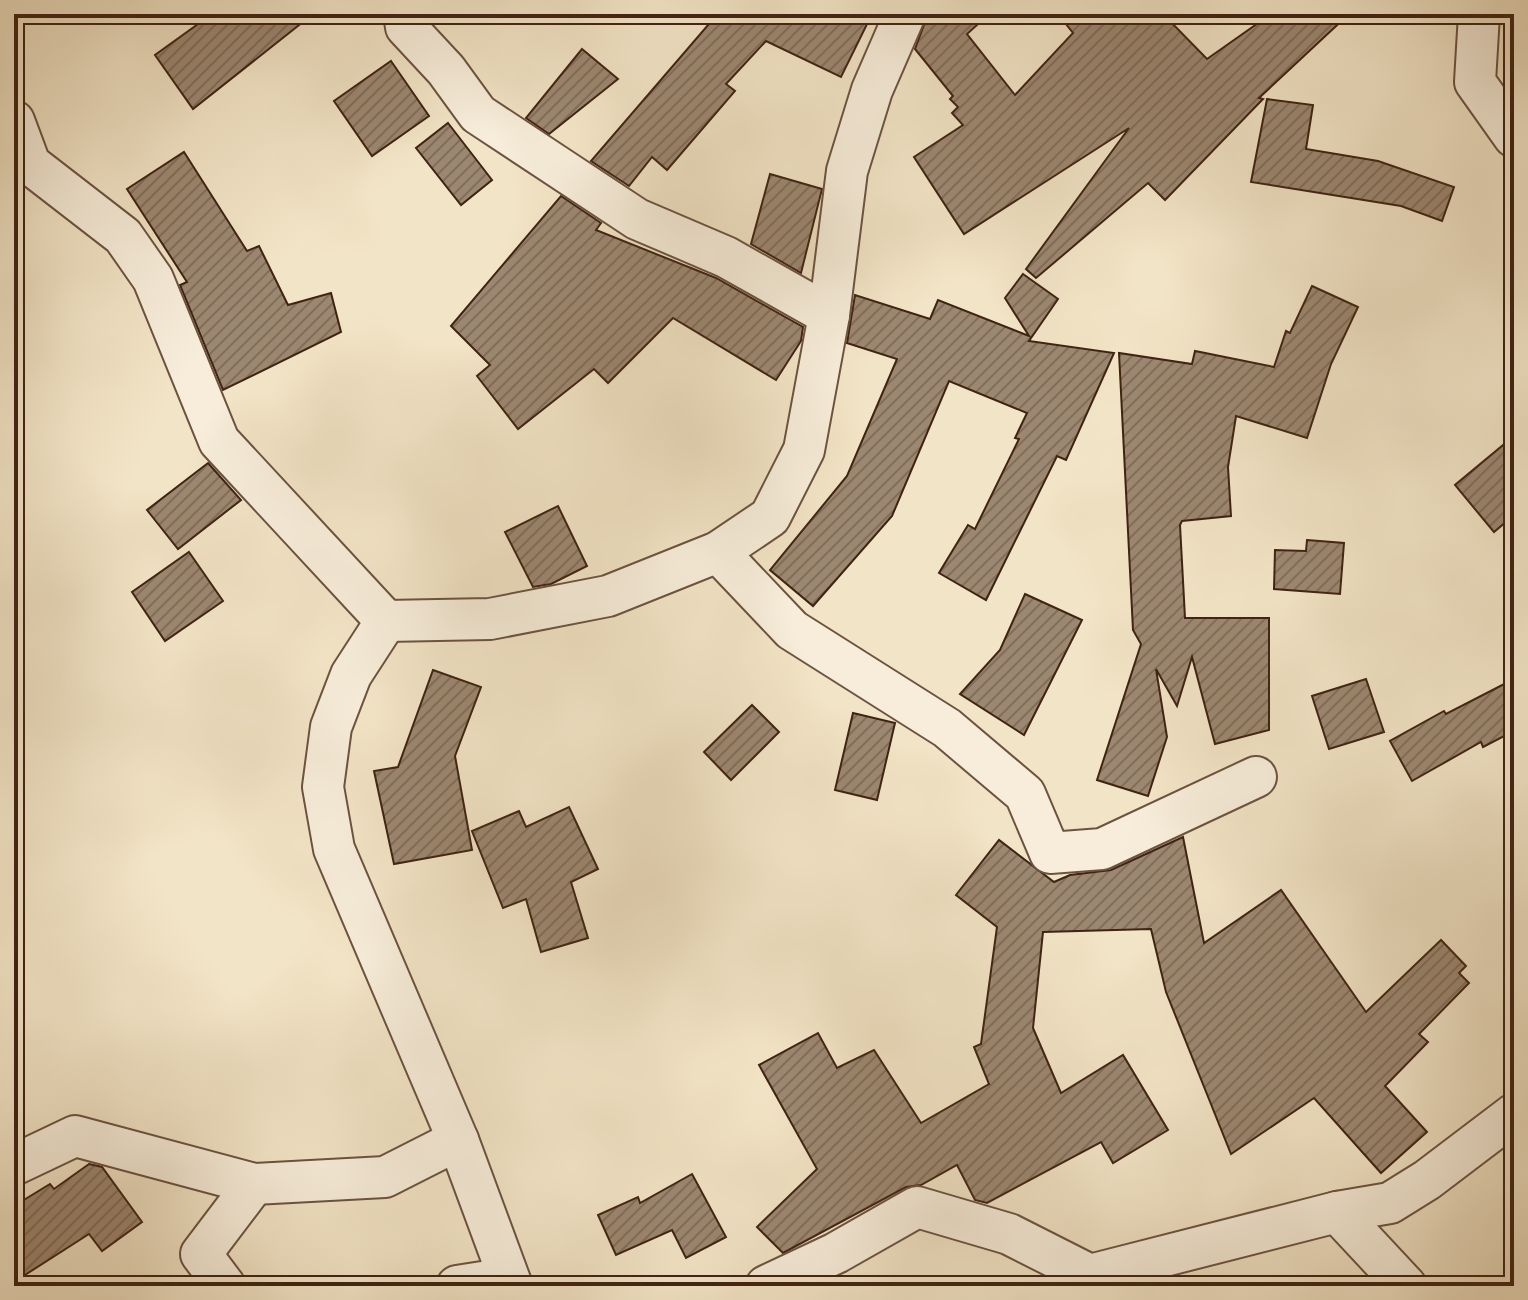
<svg xmlns="http://www.w3.org/2000/svg" width="1528" height="1300" font-family="'EB Garamond',serif">
  <style>
    .building { fill: url(#building-hatch); stroke: #3f2313; stroke-width: 2 }
    .lines { fill: none; stroke-linecap: round; stroke-linejoin: round }
    .street-casing { stroke: #6c5340; stroke-width: 44 }
    .street { stroke: #f7edda; stroke-width: 40 }
  </style>
  <defs>
    <pattern id="building-hatch" width="6" height="6" patternUnits="userSpaceOnUse" patternTransform="scale(2)"><rect width="6" height="6" fill="#9c8770"/><path d="M-1 1l2-2M0 6l6-6M5 7l2-2" fill="none" stroke="#816e5b"/></pattern>
  </defs>
  <rect width="100%" height="100%" fill="#f2e4c6"/>
  <filter id="stains"><feTurbulence type="fractalNoise" baseFrequency=".0025" numOctaves="4"/><feColorMatrix values="0 0 0 0 .2 0 0 0 0 .09 0 0 0 0 .02 0 0 0 .5 -.17"/></filter>
  <radialGradient id="worn" r=".72"><stop offset=".6" stop-color="#630" stop-opacity="0"/><stop offset="1" stop-color="#630" stop-opacity=".3"/></radialGradient>
  <g class="building">
    <path d="M212,14H313L193,109L155,55Z"/>
    <path d="M710,14H872L841,77L766,41L726,84L735,91L667,170L652,157L629,186L591,161L715,17Z"/>
    <path d="M928,14H989L967,34L1015,95L1073,33L1058,14H1163L1207,59L1271,14H1349L1259,98L1263,99L1165,200L1148,183L1036,278L1026,269L1129,128L964,234L914,157L963,125L952,113L958,107L950,99L953,96L915,49Z"/>
    <path d="M582,49L618,79L549,134L526,118Z"/>
    <path d="M391,61L429,116L372,156L334,101Z"/>
    <path d="M1267,99L1313,105L1306,149L1378,161L1454,187L1442,221L1401,206L1251,182Z"/>
    <path d="M448,123L492,180L461,205L416,148Z"/>
    <path d="M184,152L247,251L259,246L288,305L331,293L341,332L223,390L180,285L187,282L127,189Z"/>
    <path d="M770,174L822,189L801,273L751,244Z"/>
    <path d="M561,196L601,223L596,230L716,278L803,327L801,341L776,380L673,318L608,383L594,369L518,429L477,376L490,365L451,326Z"/>
    <path d="M1023,274L1058,299L1029,341L1114,353L1066,460L1057,456L986,600L939,573L968,525L975,529L1019,439L1015,438L1027,413L949,381L892,516L813,606L770,570L847,476L897,359L847,343L855,295L930,319L938,300L1029,336L1005,298Z"/>
    <path d="M1312,286L1358,307L1331,364L1307,438L1236,416L1228,467L1231,516L1182,521L1180,525L1185,618H1269V730L1215,744L1192,657L1177,706L1156,669L1167,737L1148,796L1097,780L1141,644L1133,630L1119,353L1192,364L1195,351L1274,367L1286,331L1290,333Z"/>
    <path d="M1514,436V515L1494,532L1455,485Z"/>
    <path d="M208,463L241,500L178,549L147,510Z"/>
    <path d="M558,506L587,566L551,584L533,587L505,532Z"/>
    <path d="M1307,540L1344,543L1340,594L1274,589L1275,550L1306,551Z"/>
    <path d="M189,552L223,601L165,641L132,592Z"/>
    <path d="M1025,594L1082,620L1024,735L960,694L1000,650Z"/>
    <path d="M433,670L481,687L455,756L472,850L394,864L374,771L398,767Z"/>
    <path d="M1366,679L1384,732L1329,749L1312,696Z"/>
    <path d="M1514,679V731L1483,747L1481,742L1412,781L1390,741L1444,711L1446,714Z"/>
    <path d="M752,705L779,732L731,780L704,752Z"/>
    <path d="M853,713L895,723L877,800L835,790Z"/>
    <path d="M569,807L598,869L571,882L588,938L541,952L526,899L503,908L472,831L519,811L526,827Z"/>
    <path d="M1183,837L1204,943L1281,890L1366,1012L1441,940L1466,966L1459,973L1469,983L1419,1034L1428,1042L1385,1086L1427,1132L1381,1173L1314,1098L1231,1154L1166,992L1151,929L1043,932L1033,1028L1061,1093L1123,1055L1168,1130L1113,1163L1101,1142L987,1203L975,1200L957,1165L921,1185L906,1187L783,1253L757,1227L817,1169L759,1065L818,1033L837,1068L874,1050L921,1123L989,1084L974,1047L981,1044L997,927L956,895L999,840L1054,882L1070,875L1111,870Z"/>
    <path d="M89,1164L102,1167L142,1222L102,1251L89,1234L14,1282V1206L50,1184L54,1189Z"/>
    <path d="M692,1174L726,1237L686,1258L672,1230L616,1255L598,1215L638,1197L640,1203Z"/>
  </g>
  <g class="lines">
    <g class="street-casing">
      <g id="street">
        <path d="M404,14L406,27L446,70L478,114L637,219L726,257L829,315"/>
        <path d="M1479,14L1475,82L1514,137"/>
        <path d="M14,121L30,164L123,236L153,279L219,441L386,621L490,619L608,596L718,552L770,517L804,450L829,315L847,171L872,90L905,14"/>
        <path d="M718,552L792,630L947,728L1025,794L1050,853L1102,849L1256,777"/>
        <path d="M386,621L351,675L331,727L323,787L334,849L458,1140L512,1286"/>
        <path d="M14,1165L75,1136L254,1184L385,1177L458,1140"/>
        <path d="M1337,1212L1390,1203L1427,1180L1514,1114"/>
        <path d="M225,1286L201,1254L254,1184"/>
        <path d="M457,1286L508,1278"/>
        <path d="M766,1286L836,1253L917,1207L1009,1234L1090,1275L1337,1212L1406,1286"/>
      </g>
    </g>
    <use href="#street" class="street"/>
  </g>
  <rect width="1528" height="1300" fill="none" stroke="#f2e4c6" stroke-width="48"/>
  <rect x="16" y="16" width="1496" height="1268" fill="none" stroke="#3f2313" stroke-width="4"/>
  <rect x="24" y="24" width="1480" height="1252" fill="none" stroke="#3f2313" stroke-width="2"/>
  <rect width="100%" height="100%" filter="url(#stains)"/>
  <rect width="100%" height="100%" fill="url(#worn)"/>
</svg>
